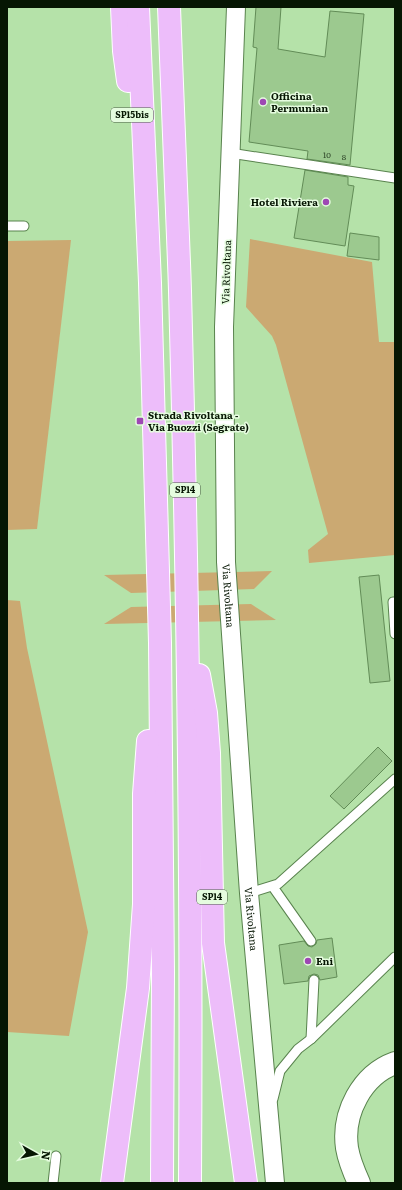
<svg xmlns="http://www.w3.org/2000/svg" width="402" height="1190" font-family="Literata,serif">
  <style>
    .green { fill: #cba972 }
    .building { fill: #9cc98f; stroke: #628c57 }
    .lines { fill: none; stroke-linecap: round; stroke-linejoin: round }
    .lane-casing { stroke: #59834e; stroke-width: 11 }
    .street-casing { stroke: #59834e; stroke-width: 20 }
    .secondary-casing { stroke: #59834e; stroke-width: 24 }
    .highway-casing { stroke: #fff; stroke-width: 24 }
    .lane { stroke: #fff; stroke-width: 9 }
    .street { stroke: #fff; stroke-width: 18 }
    .secondary { stroke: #fff; stroke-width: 22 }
    .highway { stroke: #edbdfa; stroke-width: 22 }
    .poi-dot { fill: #9e47b4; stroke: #e5fcdf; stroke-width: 1.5 }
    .labels { text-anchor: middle; stroke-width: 3; stroke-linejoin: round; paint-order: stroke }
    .number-label { font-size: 8px; fill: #2c4326 }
    .shield { fill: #e5fcdf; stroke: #495b45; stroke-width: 1 }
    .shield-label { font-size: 9px; font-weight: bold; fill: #061603 }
    .poi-label { font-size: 10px; font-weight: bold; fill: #061603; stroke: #e5fcdf; text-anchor: start }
    .street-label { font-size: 10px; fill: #061603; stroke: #e5fcdf }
  </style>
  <rect width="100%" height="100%" fill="#b5e2a9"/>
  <g class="green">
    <path d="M250,239L372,262L379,342H395V555L309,563L308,550L328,534L276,345L272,336L246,307Z"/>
    <path d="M71,240L37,529L7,530V241Z"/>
    <path d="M272,571L254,589L131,593L104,575Z"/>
    <path d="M7,600L20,601L27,648L88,932L69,1036L7,1032Z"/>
    <path d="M251,604L276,620L104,624L131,607Z"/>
  </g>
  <g class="building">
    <path d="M256,7H281L278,49L325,57L330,11L364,14L350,165L307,159L308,151L249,142L257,48L253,47Z"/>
    <path d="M305,170L348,177V185L354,186L345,246L294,238Z"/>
    <path d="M350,233L379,237V260L347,256Z"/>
    <path d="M379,575L390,681L370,683L359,577Z"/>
    <path d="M378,747L392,761L344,809L330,796Z"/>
    <path d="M332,938L337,977L320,980L318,975L314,974L309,976L308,981L284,984L279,945L304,941L308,946L312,947L316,944L317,940Z"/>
  </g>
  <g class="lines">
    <g class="lane-casing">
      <g id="lane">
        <path d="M230,153L395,178"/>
        <path d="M7,226H24"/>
        <path d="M395,602H393L395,634"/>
        <path d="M273,887L311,941"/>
        <path d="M249,893L278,884L395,779"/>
        <path d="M311,1039L314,980"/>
        <path d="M273,1099L280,1071L298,1049L311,1039L395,957"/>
        <path d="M53,1183L56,1156"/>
      </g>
    </g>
    <g class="street-casing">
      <g id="street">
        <path id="s1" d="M236,7L224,327L226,562L249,893L275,1183"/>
      </g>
    </g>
    <g class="secondary-casing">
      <path id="secondary" d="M359,1183C354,1172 349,1160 347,1148C342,1113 362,1075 395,1063"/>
    </g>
    <g class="highway-casing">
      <g id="highway">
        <path d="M122,7L124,51L128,81"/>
        <path d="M138,7L150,283L160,643L163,972L162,1183"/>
        <path d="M169,7C172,101 177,196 180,291C188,588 192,885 190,1183"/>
        <path d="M199,675L206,713L209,753L213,943L246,1183"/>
        <path d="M112,1183L138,988L144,904V794L148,741"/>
      </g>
    </g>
    <use href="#lane" class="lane"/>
    <use href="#street" class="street"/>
    <use href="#secondary" class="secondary"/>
    <use href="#highway" class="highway"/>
  </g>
  <g class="poi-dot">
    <circle cx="263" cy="102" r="4"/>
    <circle cx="326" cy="202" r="4"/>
    <rect x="136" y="417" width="8" height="8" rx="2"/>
    <circle cx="308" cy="961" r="4"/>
  </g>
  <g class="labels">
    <g class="number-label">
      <text x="327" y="158">10</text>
      <text x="344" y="160">8</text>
    </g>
    <g class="shield">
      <rect x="111" y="108" width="42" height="14" rx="3"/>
      <rect x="170" y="483" width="30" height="14" rx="3"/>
      <rect x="197" y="890" width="30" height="14" rx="3"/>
    </g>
    <g class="shield-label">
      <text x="132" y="118">SP15bis</text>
      <text x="185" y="493">SP14</text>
      <text x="212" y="900">SP14</text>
    </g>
    <g class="poi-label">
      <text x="271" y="100">Officina<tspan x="271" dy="12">Permunian</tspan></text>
      <text x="318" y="206" text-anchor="end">Hotel Riviera</text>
      <text x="148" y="419">Strada Rivoltana -<tspan x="148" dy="12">Via Buozzi (Segrate)</tspan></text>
      <text x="316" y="965">Eni</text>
    </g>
    <g class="street-label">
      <text transform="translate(226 272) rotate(-88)" y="4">Via Rivoltana</text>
      <text dy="4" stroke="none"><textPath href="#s1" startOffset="589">Via Rivoltana</textPath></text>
      <text dy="4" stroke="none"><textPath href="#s1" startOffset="913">Via Rivoltana</textPath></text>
    </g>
  </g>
  <rect width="402" height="1190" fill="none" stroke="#061603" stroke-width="16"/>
  <g transform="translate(36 1154) rotate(98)" stroke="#e5fcdf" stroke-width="3" paint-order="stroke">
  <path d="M0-3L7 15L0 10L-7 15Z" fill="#061603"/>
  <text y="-6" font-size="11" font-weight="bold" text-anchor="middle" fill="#061603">N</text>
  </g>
</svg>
